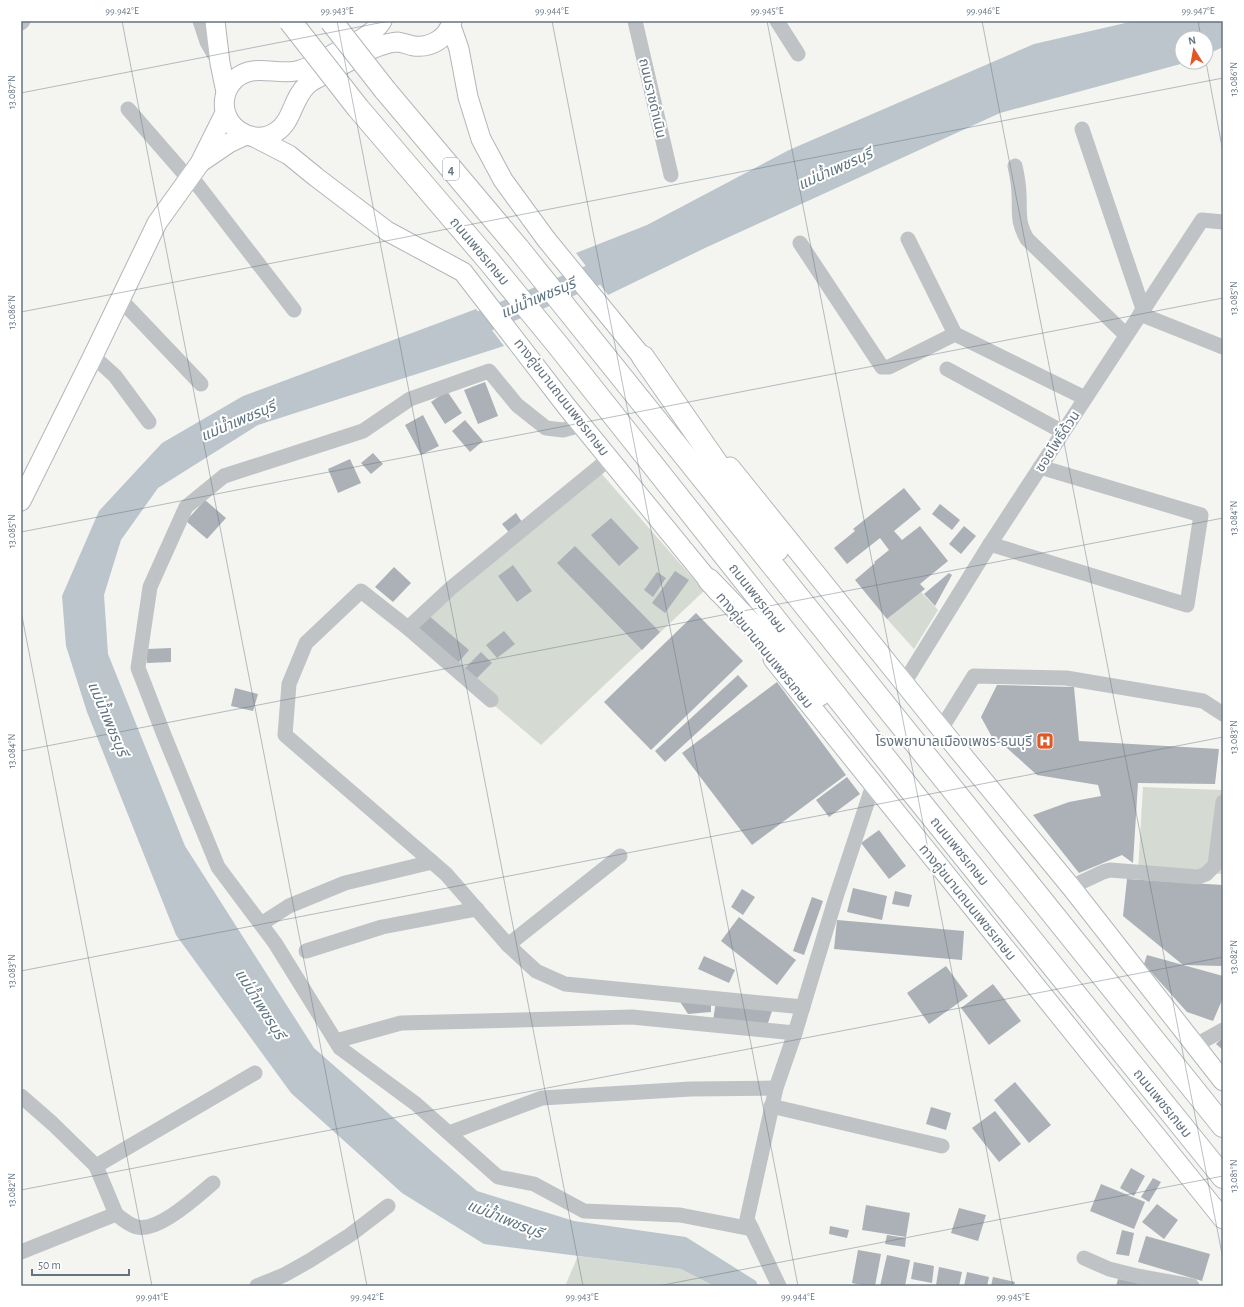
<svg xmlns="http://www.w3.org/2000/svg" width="1244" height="1307" font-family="'Alegreya Sans','Noto Sans Thai',sans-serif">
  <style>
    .green { fill: #d5dbd2 }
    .water { fill: #bbc5cb }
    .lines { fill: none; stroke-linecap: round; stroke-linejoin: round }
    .river { stroke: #bbc5cb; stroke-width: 23 }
    .building { fill: #abb1b6 }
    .major-casing { stroke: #b2b6ba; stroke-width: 21 }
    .highway-casing { stroke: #b4b7ba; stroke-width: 24 }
    .minor { stroke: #bfc3c6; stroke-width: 15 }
    .major { stroke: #fff; stroke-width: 19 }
    .highway { stroke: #fff; stroke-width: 22 }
    .highway-bridge-casing { stroke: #b4b7ba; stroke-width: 24; stroke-linecap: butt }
    .highway-bridge { stroke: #fff; stroke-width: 22 }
    .ticks { fill: none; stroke: #647381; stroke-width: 1; stroke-opacity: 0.45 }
    .labels { text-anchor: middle; stroke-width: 4; stroke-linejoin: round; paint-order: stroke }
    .shield { fill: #fff; stroke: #929da7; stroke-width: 1 }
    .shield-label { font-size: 13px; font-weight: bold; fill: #647381 }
    .street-label { font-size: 14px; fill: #647381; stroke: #fff }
    .poi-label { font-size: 14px; fill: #647381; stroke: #fff; text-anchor: end }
    .water-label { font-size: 15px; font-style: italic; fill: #5f757f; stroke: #fff }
    .neatline { fill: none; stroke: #647381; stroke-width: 1.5 }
    .ticks-label { font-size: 10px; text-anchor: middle; fill: #647381 }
  </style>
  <rect width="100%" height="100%" fill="#f4f5f0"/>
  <g class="green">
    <path d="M601,473L704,591L541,745L401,626Z"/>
    <path d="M921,592L938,610L914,649L887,619Z"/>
    <path d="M1143,787L1223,790V874L1138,871Z"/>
    <path d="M578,1256L681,1269L714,1286H565Z"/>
  </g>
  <g class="water">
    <path d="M1134,21H1223V47L1206,55V38H1182V62H1188L1000,113L705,248L608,295L576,253L647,225L789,150L1034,44Z"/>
    <path d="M476,309L504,346L258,425L158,488L121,540L104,595L108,654L185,846L314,1048L477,1191L574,1221L686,1237L756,1281L758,1286H714L681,1269L484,1244L402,1193L291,1093L176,935L87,712L66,646L62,596L99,511L162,443L243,396Z"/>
  </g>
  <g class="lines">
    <path class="river" d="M456,333L622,263"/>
  </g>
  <g class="building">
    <path d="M485,382L498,416L478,424L464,390Z"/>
    <path d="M447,391L462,413L445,424L431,402Z"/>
    <path d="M423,415L439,446L421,455L405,425Z"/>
    <path d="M465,420L483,441L470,452L452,431Z"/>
    <path d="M373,453L383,464L371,474L361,463Z"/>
    <path d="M350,459L361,483L338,493L328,469Z"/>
    <path d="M904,488L921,509L894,531L902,540L920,526L948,561L920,584L925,589L887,619L855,580L875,563L874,562L889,550L880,538L847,564L834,548L855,531L853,529Z"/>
    <path d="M205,500L226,518L207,539L186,521Z"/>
    <path d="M940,504L960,520L952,530L932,514Z"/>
    <path d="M516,513L524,525L511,535L502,524Z"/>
    <path d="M611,518L639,548L619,566L591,535Z"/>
    <path d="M964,526L976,536L961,554L949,544Z"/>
    <path d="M575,546L660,632L642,650L557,563Z"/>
    <path d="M513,565L532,591L517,602L498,576Z"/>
    <path d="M394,567L411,583L393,602L375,587Z"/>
    <path d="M675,571L689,580L665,613L652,603Z"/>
    <path d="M657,572L666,578L653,597L644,590Z"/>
    <path d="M949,573L952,575L935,606L924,594Z"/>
    <path d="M696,613L743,661L651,750L604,702Z"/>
    <path d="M428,615L469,650L458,663L417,627Z"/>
    <path d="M504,631L515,644L497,658L486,645Z"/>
    <path d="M171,648V662L147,663V649Z"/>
    <path d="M481,652L492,663L476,679L465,668Z"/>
    <path d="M738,675L748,686L665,762L655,751Z"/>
    <path d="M777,682L846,775L752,845L682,753Z"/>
    <path d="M997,685L1074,687L1079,741L1219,749L1215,784L1138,783L1133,863L1122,855L1079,873L1033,815L1069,802L1101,796L1098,785L1037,775L1007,748L993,739L981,717Z"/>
    <path d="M235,688L258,694L253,711L231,706Z"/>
    <path d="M847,777L860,794L829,817L816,800Z"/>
    <path d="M879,830L906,866L889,879L861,843Z"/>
    <path d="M1127,879L1223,885L1222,966L1183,965L1123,916Z"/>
    <path d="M853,888L887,896L882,920L847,912Z"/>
    <path d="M742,889L755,897L743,915L731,907Z"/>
    <path d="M895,891L912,895L909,907L892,904Z"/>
    <path d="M812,897L823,901L804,955L793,951Z"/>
    <path d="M739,917L796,960L777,985L721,941Z"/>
    <path d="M837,920L964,931L962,960L834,949Z"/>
    <path d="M1147,955L1223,976V998L1213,1021L1187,1012L1144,964Z"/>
    <path d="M704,956L735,970L729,983L698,969Z"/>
    <path d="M946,966L968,996L929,1024L907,993Z"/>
    <path d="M993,984L1021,1021L989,1045L961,1008Z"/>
    <path d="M677,997L711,1001V1012L688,1014Z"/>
    <path d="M716,1001L773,1008L767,1026L713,1021Z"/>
    <path d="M1223,1037V1050L1216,1044Z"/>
    <path d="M1015,1082L1051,1125L1029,1143L994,1100Z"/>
    <path d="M931,1107L951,1113L946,1130L926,1124Z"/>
    <path d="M995,1111L1021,1144L999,1162L972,1128Z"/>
    <path d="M1131,1168L1145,1176L1134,1196L1120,1188Z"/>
    <path d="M1153,1178L1161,1182L1149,1202L1141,1197Z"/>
    <path d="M1101,1184L1145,1202L1134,1229L1090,1211Z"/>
    <path d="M1157,1204L1178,1220L1164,1239L1142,1222Z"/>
    <path d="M866,1205L910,1213L906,1237L862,1230Z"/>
    <path d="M959,1208L986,1215L978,1241L951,1233Z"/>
    <path d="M830,1226L849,1230L847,1238L829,1234Z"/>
    <path d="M1122,1230L1134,1233L1129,1256L1116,1254Z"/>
    <path d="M887,1235L906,1238L905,1247L885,1244Z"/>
    <path d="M1146,1236L1210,1254L1202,1281L1138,1262Z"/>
    <path d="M858,1250L881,1254L875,1286H866L852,1283Z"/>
    <path d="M887,1255L910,1260L905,1286H880Z"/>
    <path d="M914,1262L934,1266L932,1283L911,1279Z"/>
    <path d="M939,1267L962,1272L959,1286L936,1285Z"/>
    <path d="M967,1272L989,1277L987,1286H964Z"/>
    <path d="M993,1277L1015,1282L1014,1286H991Z"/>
    <path d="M1118,1279L1149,1285V1286H1116Z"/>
  </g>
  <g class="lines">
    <g class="major-casing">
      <g id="major">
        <path d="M215,21L220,63L226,92"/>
        <path d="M382,21C380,24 377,28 374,30C363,40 348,46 335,53C323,60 310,68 296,71C275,75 253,63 235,79C230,84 226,90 225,97C219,125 252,148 276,132C293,121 292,99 307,85C312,80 320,77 326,74C342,65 358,56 374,48C382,45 390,42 398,42C404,43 409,45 414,46C431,48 448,38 452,21"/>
        <path d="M451,26L459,49L468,97L481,139L503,180L546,239L652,369"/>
        <path d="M256,138L289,155L316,177L387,231L463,272L567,407L718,592"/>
        <path d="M201,162L229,143L246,135"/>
        <path d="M730,467L941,729L1071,887L1223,1081"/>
        <path d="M21,501L93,356L157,223L200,163L225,113"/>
        <path d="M773,659L1223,1219"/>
      </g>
    </g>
    <g class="highway-casing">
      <g id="highway">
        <path d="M385,90L518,248L1223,1126"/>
        <path d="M358,108L488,260L557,344L913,793L1223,1177"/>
        <path d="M643,357L777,550"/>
        <path d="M709,580L819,695"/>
      </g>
    </g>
    <g class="minor">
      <path d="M200,21L207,42L218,61"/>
      <path d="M635,21L671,175"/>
      <path d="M777,21L798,54"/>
      <path d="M21,23L23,21"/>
      <path d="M128,109L188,178"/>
      <path d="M1082,129L1143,309"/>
      <path d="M1015,166C1017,175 1019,185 1019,195C1020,214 1017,221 1027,239L1126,335"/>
      <path d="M190,175L294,310"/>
      <path d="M908,239L955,334L1085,398"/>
      <path d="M800,243L882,367H889L955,334"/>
      <path d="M120,299L201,384"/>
      <path d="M1140,314L1223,347"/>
      <path d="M93,356L115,376L149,422"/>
      <path d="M947,369L1063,432"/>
      <path d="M582,425L563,430L546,428L517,405L489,371L410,399L363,431L224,476L186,507L150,587L138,668L164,735L218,867L275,943L340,1048L416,1104L498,1177L534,1184L584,1211L680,1215L752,1229"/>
      <path d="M610,458L451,588L408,628L361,591L306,643L289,684L285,735L446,874L508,945L536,971L565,984L803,1007"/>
      <path d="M990,544L1187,605L1201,515L1040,467"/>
      <path d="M408,628L491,700"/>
      <path d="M904,683L990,544L1202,220L1223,222"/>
      <path d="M941,729L974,676L1066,678L1203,701L1223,714"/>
      <path d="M1071,887L1103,872L1110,870L1198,877L1206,874L1215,865L1223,802"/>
      <path d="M261,924L289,906L345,883L432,862"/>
      <path d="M508,945L620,856"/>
      <path d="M306,951L382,927L477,909"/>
      <path d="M336,1041L401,1023L632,1017L795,1033"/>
      <path d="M1194,1046L1223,1030"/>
      <path d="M21,1096L53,1124L96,1166"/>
      <path d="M771,1106L942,1146"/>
      <path d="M449,1133L542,1098L691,1089L776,1088"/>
      <path d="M116,1214C122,1219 129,1225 137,1227C159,1232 197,1196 213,1183"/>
      <path d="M21,1252L116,1214L96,1166L255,1073"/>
      <path d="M1084,1258L1109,1269L1137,1276L1192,1286"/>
      <path d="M257,1286L284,1275L309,1261L350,1235L388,1206"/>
      <path d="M779,1286L747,1219L776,1088L795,1033L836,897L873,785"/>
    </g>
    <use href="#major" class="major"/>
    <use href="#highway" class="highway"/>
    <g class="highway-bridge-casing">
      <g id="highway-bridge">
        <path d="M290,21L358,108"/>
        <path d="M331,21L385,90"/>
      </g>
    </g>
    <use href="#highway-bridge" class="highway-bridge"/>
  </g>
  <path class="ticks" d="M122,21L367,1286M337,21L583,1286M552,21L798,1286M767,21L1013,1286M982,21L1223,1259M1198,21L1201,38M1206,62L1223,152M21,93L389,21M21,312L1223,78M21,532L1223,298M21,611L152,1286M21,751L1223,518M21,971L1223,737M21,1190L1223,957M658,1286L1223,1176"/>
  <defs>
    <g id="hospital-square" transform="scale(0.9)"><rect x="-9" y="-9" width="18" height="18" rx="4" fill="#e15824" stroke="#fff"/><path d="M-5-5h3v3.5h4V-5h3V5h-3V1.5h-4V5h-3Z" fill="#fff"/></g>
  </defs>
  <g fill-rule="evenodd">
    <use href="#hospital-square" x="1045" y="741"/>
  </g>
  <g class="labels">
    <rect class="shield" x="443" y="158" width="16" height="22" rx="3"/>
    <g class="shield-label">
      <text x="451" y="174">4</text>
    </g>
    <g class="street-label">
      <text transform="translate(653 98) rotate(77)" y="5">ถนนราชดำเนิน</text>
      <text transform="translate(480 251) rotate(50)" y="5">ถนนเพชรเกษม</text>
      <text transform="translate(562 397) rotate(52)" y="5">ทางคู่ขนานถนนเพชรเกษม</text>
      <text transform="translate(1057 441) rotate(-57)" y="5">ซอยโพธิ์ด้วน</text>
      <text transform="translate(758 598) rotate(52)" y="5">ถนนเพชรเกษม</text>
      <text transform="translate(765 650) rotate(51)" y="5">ทางคู่ขนานถนนเพชรเกษม</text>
      <text transform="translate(960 851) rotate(51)" y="5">ถนนเพชรเกษม</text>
      <text transform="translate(968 902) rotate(51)" y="5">ทางคู่ขนานถนนเพชรเกษม</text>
      <text transform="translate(1163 1103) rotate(51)" y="5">ถนนเพชรเกษม</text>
    </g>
    <g class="poi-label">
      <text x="1032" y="746">โรงพยาบาลเมืองเพชร-ธนบุรี</text>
    </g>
    <g class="water-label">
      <text transform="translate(835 169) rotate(-24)" y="5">แม่น้ำเพชรบุรี</text>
      <text transform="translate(538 298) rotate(-23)" y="5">แม่น้ำเพชรบุรี</text>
      <text transform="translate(238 421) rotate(-23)" y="5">แม่น้ำเพชรบุรี</text>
      <text transform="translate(108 719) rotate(67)" y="5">แม่น้ำเพชรบุรี</text>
      <text transform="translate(260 1004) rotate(58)" y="5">แม่น้ำเพชรบุรี</text>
      <text transform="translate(505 1219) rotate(22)" y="5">แม่น้ำเพชรบุรี</text>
    </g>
  </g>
  <rect width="1244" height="1307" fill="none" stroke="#ffffff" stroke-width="44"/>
  <g transform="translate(1194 50) rotate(349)"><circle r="19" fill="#ffffff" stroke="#c1c7cd"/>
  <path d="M0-3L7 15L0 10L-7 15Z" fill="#e15824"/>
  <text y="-6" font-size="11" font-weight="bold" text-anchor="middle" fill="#647381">N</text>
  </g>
  <path d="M32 1269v6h97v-6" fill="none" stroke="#647381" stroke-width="2"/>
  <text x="38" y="1269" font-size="12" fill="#647381" stroke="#ffffff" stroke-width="3" paint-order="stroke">50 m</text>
  <rect x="22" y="22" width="1200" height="1263" class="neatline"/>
  <g class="ticks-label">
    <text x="122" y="14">99.942°E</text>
    <text x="337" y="14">99.943°E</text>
    <text x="552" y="14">99.944°E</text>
    <text x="767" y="14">99.945°E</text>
    <text x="983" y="14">99.946°E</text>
    <text x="1198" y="14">99.947°E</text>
    <text transform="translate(1233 79) rotate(-90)" y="4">13.086°N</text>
    <text transform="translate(11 92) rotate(-90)" y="4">13.087°N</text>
    <text transform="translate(1233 298) rotate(-90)" y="4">13.085°N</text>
    <text transform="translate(11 312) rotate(-90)" y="4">13.086°N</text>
    <text transform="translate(1233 518) rotate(-90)" y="4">13.084°N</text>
    <text transform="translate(11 531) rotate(-90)" y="4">13.085°N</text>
    <text transform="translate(1233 737) rotate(-90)" y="4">13.083°N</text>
    <text transform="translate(11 751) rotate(-90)" y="4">13.084°N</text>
    <text transform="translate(1233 957) rotate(-90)" y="4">13.082°N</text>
    <text transform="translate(11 971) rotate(-90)" y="4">13.083°N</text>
    <text transform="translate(1233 1176) rotate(-90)" y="4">13.081°N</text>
    <text transform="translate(11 1190) rotate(-90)" y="4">13.082°N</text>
    <text x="152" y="1300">99.941°E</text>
    <text x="367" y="1300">99.942°E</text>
    <text x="582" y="1300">99.943°E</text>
    <text x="798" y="1300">99.944°E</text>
    <text x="1013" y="1300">99.945°E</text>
  </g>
</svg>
